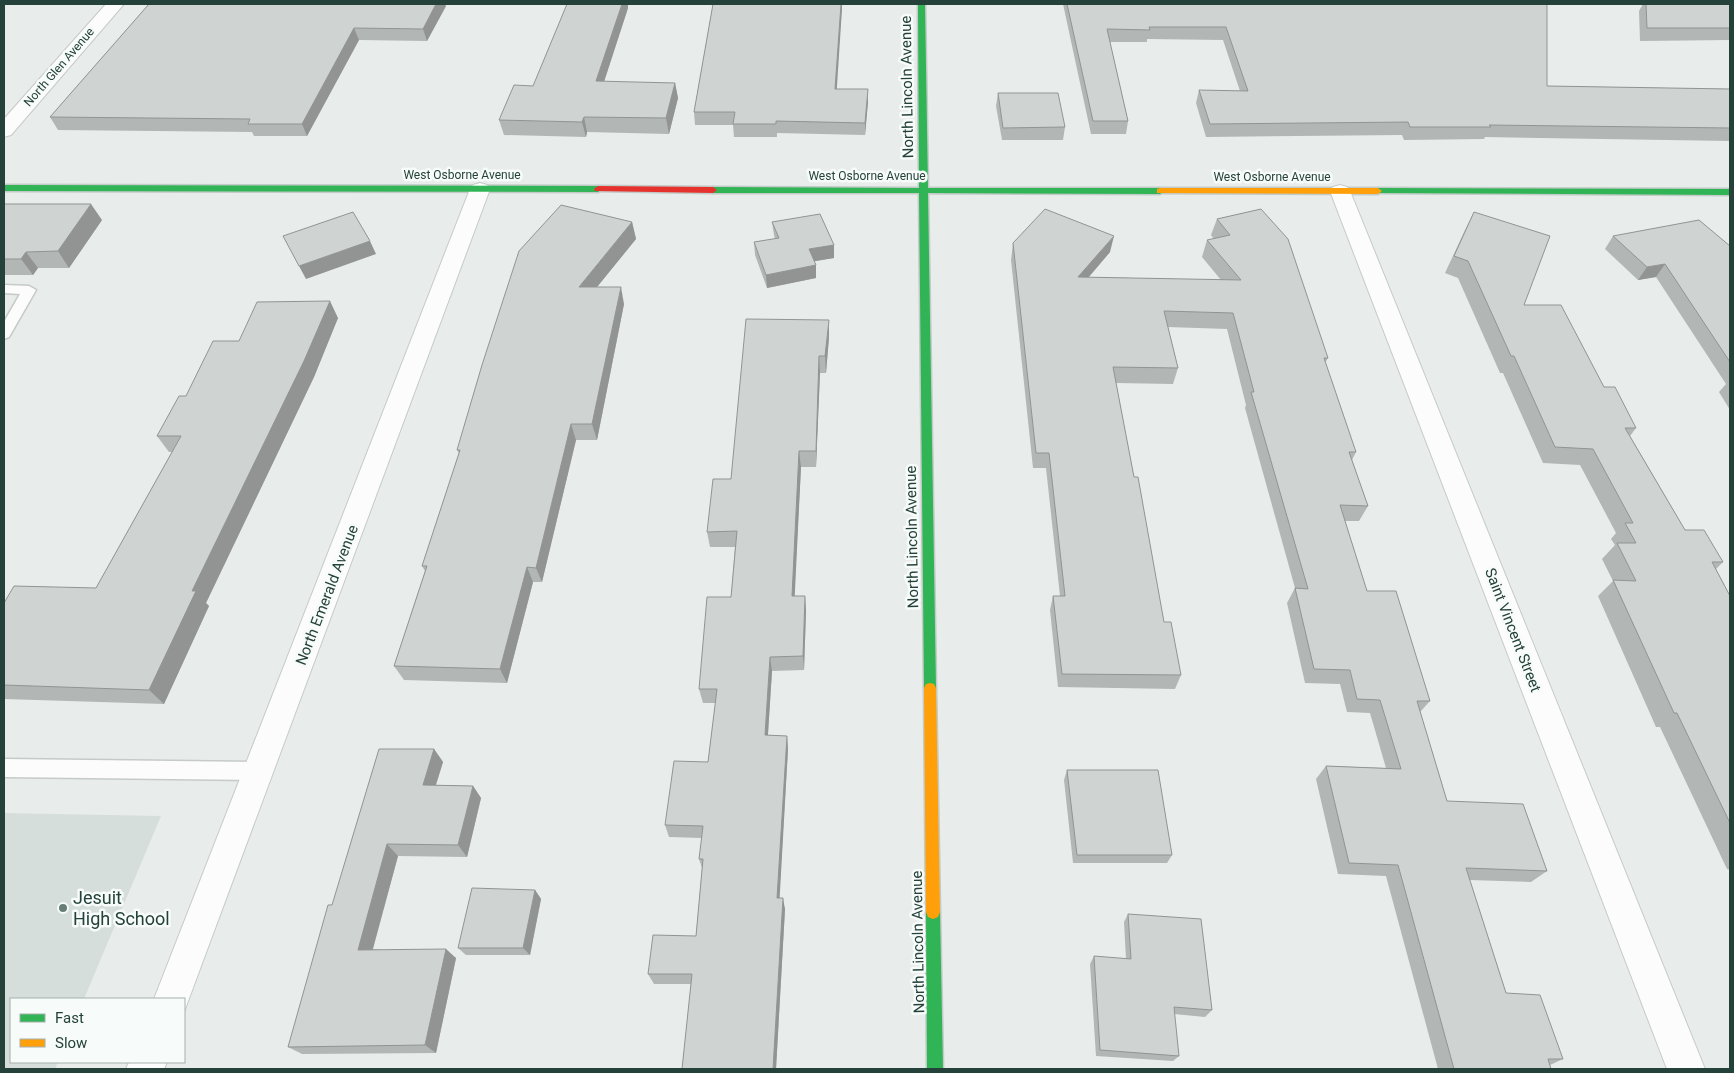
<svg xmlns="http://www.w3.org/2000/svg" width="1734" height="1073" font-family="Roboto,sans-serif">
  <style>
    .built { fill: #d6dedb }
    .lines { fill: none; stroke-linecap: round; stroke-linejoin: round }
    .lane-casing { stroke: #c5cac8; stroke-width: 3 }
    .street-casing { stroke: #c5cac8; stroke-width: 2 }
    .fast-casing { stroke: #c3cbc8; stroke-width: 3 }
    .slow-casing { stroke: #c3cbc8; stroke-width: 3 }
    .jam-casing { stroke: #c3cbc8; stroke-width: 3 }
    .lane { fill: #fcfcfc; fill-rule: evenodd }
    .street { fill: #fcfcfc; fill-rule: evenodd }
    .fast { fill: #30b455; fill-rule: evenodd }
    .slow { fill: #ff9f0a; fill-rule: evenodd }
    .jam { fill: #e5322d; fill-rule: evenodd }
    .wall { fill: #b2b6b5 }
    .shaded-wall { fill: #919493 }
    .building { fill: #cfd4d2; stroke: #919493 }
    .poi-dot { fill: #697e78; stroke: #f7fbf9; stroke-width: 2 }
    .labels { text-anchor: middle; stroke-width: 5; stroke-linejoin: round; paint-order: stroke }
    .far-street-label { font-size: 12px; fill: #24423a; stroke: #f7fbf9 }
    .street-label { font-size: 15px; fill: #24423a; stroke: #f7fbf9 }
    .near-poi-label { font-size: 18px; fill: #24423a; stroke: #f7fbf9; text-anchor: start }
  </style>
  <rect width="100%" height="100%" fill="#e8edeb"/>
  <path class="built" d="M4,813L161,816L84,999H11V1062H58L55,1069H4Z"/>
  <g class="lines">
    <g class="lane-casing">
      <g id="lane">
        <path d="M4,285L29,286L36,290L9,337L4,339V322L20,294L4,293Z"/>
        <path d="M4,759L260,762L267,765L269,771L267,777L260,780L4,777Z"/>
      </g>
    </g>
    <g class="street-casing">
      <g id="street">
        <path d="M106,4H124L11,135L4,137V119Z"/>
        <path d="M480,183L487,185L490,189L184,1012V999H154L470,189L473,185Z"/>
        <path d="M1340,185L1347,187L1350,191L1705,1069H1667L1330,191L1333,187Z"/>
        <path d="M129,1062H167L164,1069H126Z"/>
      </g>
    </g>
    <g class="fast-casing">
      <g id="fast">
        <path d="M918,4H925L928,188H1160L1164,191L1160,194L928,193L936,688L934,692L930,693L926,692L924,688L919,193H713L709,190L713,187L919,188Z"/>
        <path d="M4,185L598,186L602,189L598,192L4,191Z"/>
        <path d="M1378,188L1730,189V195L1375,193L1374,191Z"/>
        <path d="M933,905L938,907L940,912L943,1069H927L926,912L928,907Z"/>
      </g>
    </g>
    <g class="slow-casing">
      <g id="slow">
        <path d="M1160,188H1378L1382,191L1378,194L1157,193V189Z"/>
        <path d="M930,683L934,684L936,688L940,912L938,917L933,919L928,917L926,912L924,688L926,684Z"/>
      </g>
    </g>
    <g class="jam-casing">
      <path id="jam" d="M598,186L713,187L717,190L713,193L595,191L594,189Z"/>
    </g>
    <use href="#lane" class="lane"/>
    <use href="#street" class="street"/>
    <use href="#fast" class="fast"/>
    <use href="#slow" class="slow"/>
    <use href="#jam" class="jam"/>
  </g>
  <g class="wall">
    <path d="M149,4L446,6L427,41L359,40L307,136H254L252,132L58,130L50,117Z"/>
    <path d="M713,4H842L836,89L868,102L865,135L777,133V137H734L733,125H695L694,112Z"/>
    <path d="M1063,4H1547V86L1730,89V141L1485,137L1484,139L1404,140L1402,135L1206,137L1196,103L1199,90L1240,91L1223,40L1147,39V42H1110L1128,121L1126,134H1091Z"/>
    <path d="M1643,4H1730V40L1640,41L1639,11Z"/>
    <path d="M628,8L604,82L675,83L678,98L669,134L587,132L586,137L504,135L499,120L533,86Z"/>
    <path d="M998,93L1065,127L1063,140H1002L996,106Z"/>
    <path d="M4,204L102,220L69,268H38L33,275H4Z"/>
    <path d="M1261,209L1328,358L1325,363L1356,452L1352,460L1368,506L1359,521H1345L1367,591L1430,701L1420,712L1447,801L1547,871L1531,882L1469,880L1506,993L1563,1059L1550,1065L1551,1069H1438L1386,876L1338,874L1316,779L1326,766L1386,768L1370,713L1347,712L1340,684L1305,683L1287,603L1295,588L1245,408L1246,405L1227,329L1168,327L1178,368L1173,384L1116,383L1134,477L1164,622L1181,675L1175,689L1058,687L1050,610L1053,596H1060L1046,468H1033L1011,260L1013,243L1110,252L1089,277L1221,280L1202,257L1207,240L1214,239L1211,235L1217,219Z"/>
    <path d="M1474,212L1524,305L1604,387L1636,428L1630,436L1685,530L1723,562L1716,569L1730,596V870L1727,869L1660,727H1656L1598,596L1613,581L1602,559L1615,545L1611,539L1616,533L1580,465L1543,463L1503,373H1500L1458,278L1445,273L1465,230Z"/>
    <path d="M632,222L636,239L597,287L624,304L597,440H576L542,582H533L507,683L404,680L394,666L425,571L422,566L459,453L457,450Z"/>
    <path d="M772,222L834,245V258L814,261L816,278L767,288L755,255L754,242L775,239L774,235Z"/>
    <path d="M1613,236L1730,246V410L1719,392L1726,384L1656,277L1638,280L1605,249Z"/>
    <path d="M338,318L314,377L206,603L209,606L164,704L4,699V603L96,588L172,452H169L157,436L186,396L239,341Z"/>
    <path d="M829,337L826,373H820L816,467H801L794,596H805L806,611L804,670L772,671L768,735L787,736L788,749L779,898L785,909L776,1069H682L691,984H654L648,974L696,936L702,868L699,859L702,838L669,837L665,825L708,762L716,703H703L699,689L731,597L735,547H710L707,532L731,479Z"/>
    <path d="M434,749L443,762L436,785L473,786L481,798L467,857L398,856L373,949L456,958L436,1053L302,1054L288,1047L332,905Z"/>
    <path d="M1067,770L1172,855L1167,863H1073L1064,780Z"/>
    <path d="M535,890L541,899L530,955H466L458,948Z"/>
    <path d="M1128,914L1212,1010L1205,1017L1174,1014L1179,1056L1173,1061L1096,1056L1090,964L1094,956L1126,959L1124,922Z"/>
  </g>
  <g class="shaded-wall">
    <path d="M436,4H445L446,6L427,41L423,29Z"/>
    <path d="M622,4H628V8L599,97L596,81Z"/>
    <path d="M841,4H842V9L836,101L835,89Z"/>
    <path d="M354,28L359,40L307,136L302,124Z"/>
    <path d="M675,83L678,98L669,134L666,118Z"/>
    <path d="M868,89V102L865,135V123Z"/>
    <path d="M584,117L587,132L586,137L582,122Z"/>
    <path d="M91,204L102,220L69,268L58,251Z"/>
    <path d="M632,222L636,239L584,303L579,287Z"/>
    <path d="M1114,236L1110,252L1075,293L1078,277Z"/>
    <path d="M370,241L376,254L306,279L299,266Z"/>
    <path d="M834,245V258L810,262L809,249Z"/>
    <path d="M26,252L38,268L33,275L21,259Z"/>
    <path d="M1665,264L1656,277L1638,280L1647,267Z"/>
    <path d="M816,265V278L767,288L766,275Z"/>
    <path d="M621,287L624,304L597,440L592,424Z"/>
    <path d="M330,301L338,318L314,377L206,603L209,606L164,704L149,690L192,591Z"/>
    <path d="M829,320V337L826,373L825,356Z"/>
    <path d="M819,356L820,373L816,467V451Z"/>
    <path d="M571,424L576,440L542,582L536,568Z"/>
    <path d="M799,451L801,467L794,611L792,596Z"/>
    <path d="M527,567L533,582L507,683L500,669Z"/>
    <path d="M805,596L806,611L804,670L803,656Z"/>
    <path d="M770,657L772,671L767,748L765,735Z"/>
    <path d="M787,736L788,749L779,909L777,898Z"/>
    <path d="M434,749L443,762L432,797L423,785Z"/>
    <path d="M473,786L481,798L467,857L458,845Z"/>
    <path d="M387,844L398,856L370,959L358,950Z"/>
    <path d="M535,890L541,899L530,955L523,948Z"/>
    <path d="M783,898L785,909L776,1069H773Z"/>
    <path d="M446,949L456,958L436,1053L425,1045Z"/>
  </g>
  <g class="building">
    <path d="M149,4H436L423,29L354,28L302,124H248L250,119L50,117Z"/>
    <path d="M567,4H622L596,81L675,83L666,118L584,117L582,122L499,120L514,85L533,86Z"/>
    <path d="M713,4H841L835,89H868L865,123L776,121V124H733L735,112H694Z"/>
    <path d="M1067,4H1547V86L1730,89V128L1489,125L1491,127H1410L1408,122L1210,124L1199,90L1248,91L1226,27H1149L1150,30L1107,29L1128,121H1093Z"/>
    <path d="M1646,4H1730V28H1647Z"/>
    <path d="M998,93H1058L1065,127L1003,128Z"/>
    <path d="M4,204H91L58,251L26,252L21,259H4Z"/>
    <path d="M561,205L632,222L579,287H621L592,424H571L536,568L527,567L500,669L394,666L427,566H422L460,450H457L482,365L519,251Z"/>
    <path d="M1045,209L1114,236L1078,277L1241,280L1207,240L1230,235L1217,219L1261,209L1288,239L1328,358H1324L1356,452H1349L1368,506L1340,505L1367,591H1396L1430,701H1417L1447,801L1523,804L1547,871L1466,868L1506,993L1540,995L1563,1059H1548L1551,1069H1454L1398,865L1349,863L1326,766L1401,769L1380,700L1357,699L1350,670L1314,669L1295,588L1308,589L1251,392H1254L1233,313L1164,311L1178,368L1113,367L1134,477H1138L1164,622H1171L1181,675L1062,674L1053,596H1065L1049,453H1036L1013,243Z"/>
    <path d="M353,212L370,241L299,266L283,236Z"/>
    <path d="M1474,212L1550,236L1524,305H1561L1604,387H1615L1636,428H1625L1685,530H1704L1723,562H1712L1730,596V823L1677,713H1674L1613,580L1636,581L1617,543H1636L1625,523H1633L1593,449L1555,447L1514,356H1511L1468,261L1454,256Z"/>
    <path d="M820,214L834,245L809,249L816,265L766,275L754,242L779,238L772,222Z"/>
    <path d="M1699,220L1730,246V362L1665,264L1647,267L1613,236Z"/>
    <path d="M330,301L304,361L192,591H196L149,690L4,685V603L14,586L96,588L181,436H157L179,396H186L213,341H239L257,302Z"/>
    <path d="M746,319L829,320L825,356H819L816,451H799L792,596H805L803,656L770,657L765,735L787,736L777,898H783L773,1069H682L692,974H648L653,935L696,936L703,859H699L703,826L665,825L674,761L708,762L717,689H699L707,597H731L737,531L707,532L713,479H731Z"/>
    <path d="M379,749H434L423,785L473,786L458,845L387,844L358,950L446,949L425,1045L288,1047L328,905H332Z"/>
    <path d="M1067,770H1158L1172,855H1077Z"/>
    <path d="M472,888L535,890L523,948H458Z"/>
    <path d="M1128,914L1201,919L1212,1010L1174,1007L1179,1056L1100,1050L1094,956L1131,959Z"/>
  </g>
  <circle class="poi-dot" cx="63" cy="908" r="5"/>
  <g class="labels">
    <g class="far-street-label">
      <text transform="translate(59 67) rotate(-49)" y="4">North Glen Avenue</text>
      <text x="462" y="179">West Osborne Avenue</text>
      <text x="867" y="180">West Osborne Avenue</text>
      <text x="1272" y="181">West Osborne Avenue</text>
    </g>
    <g class="street-label">
      <text transform="translate(907 87) rotate(-91)" y="5">North Lincoln Avenue</text>
      <text transform="translate(912 537) rotate(-91)" y="5">North Lincoln Avenue</text>
      <text transform="translate(327 595) rotate(-69)" y="5">North Emerald Avenue</text>
      <text transform="translate(1513 630) rotate(69)" y="5">Saint Vincent Street</text>
      <text transform="translate(918 942) rotate(-91)" y="5">North Lincoln Avenue</text>
    </g>
    <g class="near-poi-label">
      <text x="73" y="904">Jesuit<tspan x="73" dy="21">High School</tspan></text>
    </g>
  </g>
  <rect width="1734" height="1073" fill="none" stroke="#24423a" stroke-width="10"/>
  <rect x="10" y="998" width="175" height="65" fill="#f7fbf9" stroke="#a3b1ad"/>
  <rect x="20" y="1014" width="25" height="8" fill="#30b455" stroke="#a3b1ad"/>
  <text x="55" y="1023" font-size="15" fill="#24423a">Fast</text>
  <rect x="20" y="1039" width="25" height="8" fill="#ff9f0a" stroke="#a3b1ad"/>
  <text x="55" y="1048" font-size="15" fill="#24423a">Slow</text>
</svg>
